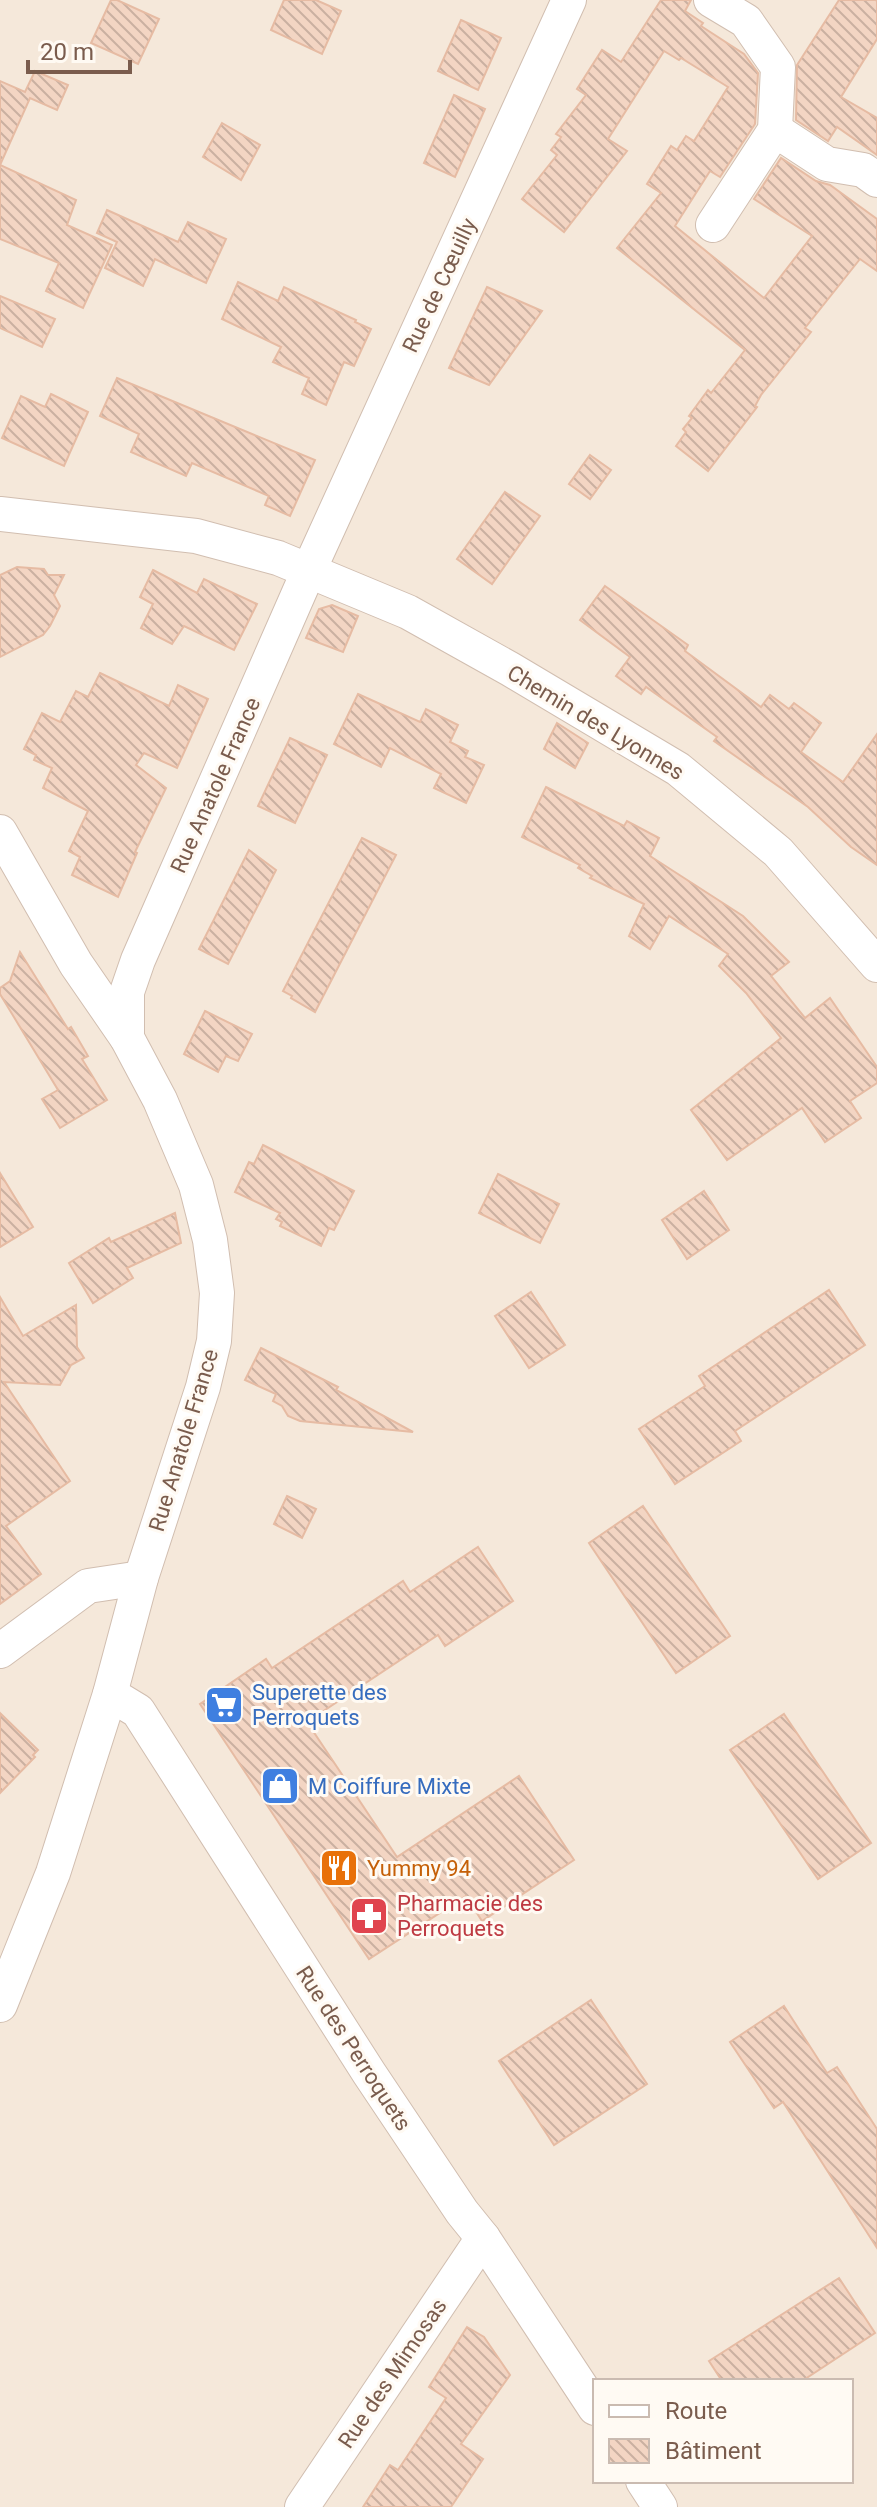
<svg xmlns="http://www.w3.org/2000/svg" width="877" height="2507" font-family="Roboto,sans-serif">
  <style>
    .residential { fill: #f5e8da; fill-rule: evenodd }
    .building { fill: url(#building-back-hatch); stroke: #e6bba3; stroke-width: 2 }
    .lines { fill: none; stroke-linecap: round; stroke-linejoin: round }
    .minor-casing { stroke: #d1beb0; stroke-width: 36 }
    .minor { stroke: #fff; stroke-width: 34 }
    .labels { text-anchor: middle; stroke-width: 6; stroke-linejoin: round; paint-order: stroke }
    .street-label { font-size: 22px; fill: #7a5c4d; stroke: #fffaf3 }
    .shop-label { font-size: 22px; fill: #366cbe; stroke: #fffaf3; text-anchor: start }
    .food-label { font-size: 22px; fill: #c56008; stroke: #fffaf3; text-anchor: start }
    .health-label { font-size: 22px; fill: #be3a42; stroke: #fffaf3; text-anchor: start }
  </style>
  <defs>
    <pattern id="building-back-hatch" width="6" height="6" patternUnits="userSpaceOnUse" patternTransform="scale(2)"><rect width="6" height="6" fill="#f3d5c3"/><path d="M-1 5l2 2M0 0l6 6M5-1l2 2" fill="none" stroke="#cab0a1"/></pattern>
  </defs>
  <rect width="100%" height="100%" fill="#fdf6ec"/>
  <path class="residential" d="M0,0H877V2507H0ZM595,2381H851V2481H595Z"/>
  <g class="building">
    <path d="M111,0H117L159,19L138,64L91,43Z"/>
    <path d="M284,0H316L341,11L322,54L271,30Z"/>
    <path d="M661,0H691L685,11L703,23L701,26L744,54L758,73L755,124L720,177L710,171L675,226L764,298L812,236L754,199L781,158L816,181L830,185L877,219V271L860,259L805,328L811,332L761,395L755,406L757,407L708,471L676,446L686,432L683,429L692,418L689,416L708,390L711,393L745,350L617,248L661,193L647,184L671,146L677,150L686,136L694,141L728,87L681,58L679,60L664,51L608,139L627,151L564,232L522,199L557,155L551,150L561,137L556,134L586,95L577,89L602,50L621,62Z"/>
    <path d="M839,0H877V39L841,97L877,118V155L837,127L828,141L796,120L797,65Z"/>
    <path d="M461,20L501,38L478,90L438,71Z"/>
    <path d="M35,71L68,85L57,110L30,98L0,165L76,200L67,225L112,245L83,308L46,291L59,263L0,239V81L25,92Z"/>
    <path d="M454,95L485,109L455,177L424,163Z"/>
    <path d="M222,123L260,145L241,180L203,157Z"/>
    <path d="M107,210L178,242L188,222L226,239L206,283L155,259L143,286L105,268L117,242L97,233Z"/>
    <path d="M238,282L278,301L284,287L356,320L355,322L371,329L354,366L344,362L326,405L302,394L309,378L273,362L281,347L222,319Z"/>
    <path d="M487,287L542,311L489,385L449,368Z"/>
    <path d="M0,296L55,319L42,347L0,328Z"/>
    <path d="M117,378L315,460L290,516L265,505L269,496L192,463L186,476L131,452L139,434L100,416Z"/>
    <path d="M51,394L88,412L64,466L2,438L21,396L45,407Z"/>
    <path d="M590,455L611,470L590,499L569,484Z"/>
    <path d="M505,492L540,516L492,584L457,559Z"/>
    <path d="M17,567L44,569L48,575H64L54,595L60,606L50,626L43,635L0,657V575Z"/>
    <path d="M153,570L197,593L204,579L257,604L234,650L184,626L172,644L141,628L153,604L140,597Z"/>
    <path d="M605,586L688,645L685,651L761,707L770,695L789,709L794,703L821,723L801,752L843,782L877,734V865L851,847L808,807L714,741L717,737L646,687L641,694L616,676L630,657L580,620Z"/>
    <path d="M332,605L358,616L343,652L306,638L319,609Z"/>
    <path d="M100,673L169,706L178,685L208,699L177,768L144,753L136,765L166,788L135,852L137,853L118,897L72,875L80,857L69,851L88,811L43,788L52,768L34,760L36,755L24,749L42,713L60,722L76,691L88,697Z"/>
    <path d="M358,694L420,722L426,709L458,725L450,742L468,751L465,757L484,765L466,803L434,788L441,774L390,748L381,767L334,744Z"/>
    <path d="M557,723L588,743L575,768L544,749Z"/>
    <path d="M290,738L327,755L295,823L258,806Z"/>
    <path d="M546,787L624,826L627,821L659,838L650,856L743,916L789,962L771,976L805,1018L830,998L877,1067V1083L850,1101L861,1118L825,1142L802,1108L727,1160L691,1110L781,1038L746,993L719,966L728,954L669,916L650,949L629,936L644,904L590,878L592,876L578,868L580,865L522,837Z"/>
    <path d="M362,838L396,855L315,1012L291,998L292,996L283,991Z"/>
    <path d="M249,850L276,870L228,964L199,949Z"/>
    <path d="M20,952L68,1029L71,1027L88,1056L82,1059L107,1100L60,1128L42,1099L58,1090L0,994V988L10,981Z"/>
    <path d="M205,1011L252,1034L238,1061L226,1056L218,1072L184,1054Z"/>
    <path d="M263,1145L354,1191L334,1230L329,1228L321,1246L280,1226L282,1222L276,1219L280,1213L235,1192L249,1162L254,1164Z"/>
    <path d="M0,1173L33,1227L0,1247Z"/>
    <path d="M498,1174L559,1204L540,1243L479,1213Z"/>
    <path d="M704,1191L729,1230L687,1259L662,1220Z"/>
    <path d="M175,1213L181,1243L127,1268L133,1278L93,1303L69,1263L109,1238L111,1242Z"/>
    <path d="M829,1290L865,1345L735,1431L741,1441L675,1484L639,1429L705,1386L699,1376Z"/>
    <path d="M531,1292L565,1345L529,1368L495,1316Z"/>
    <path d="M0,1297L23,1336L76,1305L77,1347L84,1358L71,1365L60,1385L4,1382L70,1481L6,1526L41,1574L0,1604Z"/>
    <path d="M261,1348L338,1387L336,1390L413,1432L300,1421L288,1416L282,1406L273,1401L276,1394L245,1380Z"/>
    <path d="M287,1496L316,1509L302,1538L274,1524Z"/>
    <path d="M643,1506L730,1636L676,1673L589,1543Z"/>
    <path d="M478,1547L513,1601L445,1646L438,1635L307,1722L397,1857L519,1776L574,1860L482,1921L466,1896L369,1959L200,1704L266,1659L272,1668L403,1581L410,1592Z"/>
    <path d="M0,1713L38,1750L33,1755L35,1757L0,1793Z"/>
    <path d="M784,1714L871,1843L818,1879L730,1750Z"/>
    <path d="M591,2000L647,2084L554,2145L499,2061Z"/>
    <path d="M784,2006L827,2073L837,2067L877,2129V2248L783,2102L774,2108L730,2042Z"/>
    <path d="M839,2278L875,2333L802,2381H722L709,2361Z"/>
    <path d="M467,2327L484,2337L510,2375L461,2444L483,2459L451,2507H363L390,2465L398,2470L446,2398L429,2387Z"/>
  </g>
  <g class="lines">
    <g class="minor-casing">
      <g id="minor">
        <path d="M711,0L746,21L778,67L775,130L713,225"/>
        <path d="M775,130L827,164L863,170L877,180"/>
        <path d="M0,514L196,536L278,558L408,612L510,669L678,769L778,852L877,965"/>
        <path d="M0,832L76,964L127,1038L160,1100L196,1185L210,1240L217,1293L214,1341L203,1387L141,1578L110,1694L53,1873L0,2005"/>
        <path d="M127,1038V992L138,960L309,570L569,0"/>
        <path d="M0,1651L88,1586L141,1578"/>
        <path d="M110,1694L138,1711L369,2073L462,2212L483,2238L595,2408"/>
        <path d="M643,2481L660,2507"/>
        <path d="M302,2507L483,2238"/>
      </g>
    </g>
    <use href="#minor" class="minor"/>
  </g>
  <defs>
    <g id="supermarket-square" transform="scale(2)"><rect x="-9" y="-9" width="18" height="18" rx="4" fill="#3f7fe0" stroke="#fffaf3"/><path d="M-6-5.5h2.5l.6 2H6L4.5 2H-2.5L-4.4-4H-6ZM-1.5 3.2a1.3 1.3 0 1 0 .1 0ZM3 3.2a1.3 1.3 0 1 0 .1 0Z" fill="#fff"/></g>
    <g id="shop-square" transform="scale(2)"><rect x="-9" y="-9" width="18" height="18" rx="4" fill="#3f7fe0" stroke="#fffaf3"/><path d="M-5-2.5h2.3a2.7 3.5 0 0 1 5.4 0H5L5.5 6h-11ZM-1.5-2.5h3a1.5 2.3 0 0 0-3 0Z" fill="#fff"/></g>
    <g id="restaurant-square" transform="scale(2)"><rect x="-9" y="-9" width="18" height="18" rx="4" fill="#e8710a" stroke="#fffaf3"/><path d="M-5-6h1v4h1v-4h1v4h1v-4h1v5L-1.5 .5V6h-2V.5L-5-1ZM5-6V6H3V1.5H1.5Q1.5-4 5-6Z" fill="#fff"/></g>
    <g id="pharmacy-square" transform="scale(2)"><rect x="-9" y="-9" width="18" height="18" rx="4" fill="#e0444e" stroke="#fffaf3"/><path d="M-2-6h4v4h4v4h-4v4h-4v-4h-4v-4h4Z" fill="#fff"/></g>
  </defs>
  <g fill-rule="evenodd">
    <use href="#supermarket-square" x="224" y="1705"/>
    <use href="#shop-square" x="280" y="1786"/>
    <use href="#restaurant-square" x="339" y="1868"/>
    <use href="#pharmacy-square" x="369" y="1916"/>
  </g>
  <g class="labels">
    <g class="street-label">
      <text transform="translate(439 285) rotate(-65)" y="8">Rue de Cœuilly</text>
      <text transform="translate(596 722) rotate(31)" y="8">Chemin des Lyonnes</text>
      <text transform="translate(215 785) rotate(-66)" y="8">Rue Anatole France</text>
      <text transform="translate(183 1440) rotate(-73)" y="8">Rue Anatole France</text>
      <text transform="translate(354 2048) rotate(57)" y="8">Rue des Perroquets</text>
      <text transform="translate(392 2373) rotate(-56)" y="8">Rue des Mimosas</text>
    </g>
    <g class="shop-label">
      <text x="252" y="1700">Superette des<tspan x="252" dy="25">Perroquets</tspan></text>
      <text x="308" y="1794">M Coiffure Mixte</text>
    </g>
    <g class="food-label">
      <text x="367" y="1876">Yummy 94</text>
    </g>
    <g class="health-label">
      <text x="397" y="1911">Pharmacie des<tspan x="397" dy="25">Perroquets</tspan></text>
    </g>
  </g>
  <rect x="593" y="2379" width="260" height="104" fill="#fffaf3" stroke="#cabbb1" stroke-width="2"/>
  <rect x="609" y="2405" width="40" height="12" fill="#ffffff" stroke="#cabbb1" stroke-width="2"/>
  <text x="665" y="2419" font-size="24" fill="#7a5c4d">Route</text>
  <rect x="609" y="2439" width="40" height="24" fill="url(#building-back-hatch)" stroke="#cabbb1" stroke-width="2"/>
  <text x="665" y="2459" font-size="24" fill="#7a5c4d">Bâtiment</text>
  <path d="M28 60v12h102v-12" fill="none" stroke="#7a5c4d" stroke-width="4"/>
  <text x="40" y="60" font-size="24" fill="#7a5c4d" stroke="#fffaf3" stroke-width="6" paint-order="stroke">20 m</text>
</svg>
